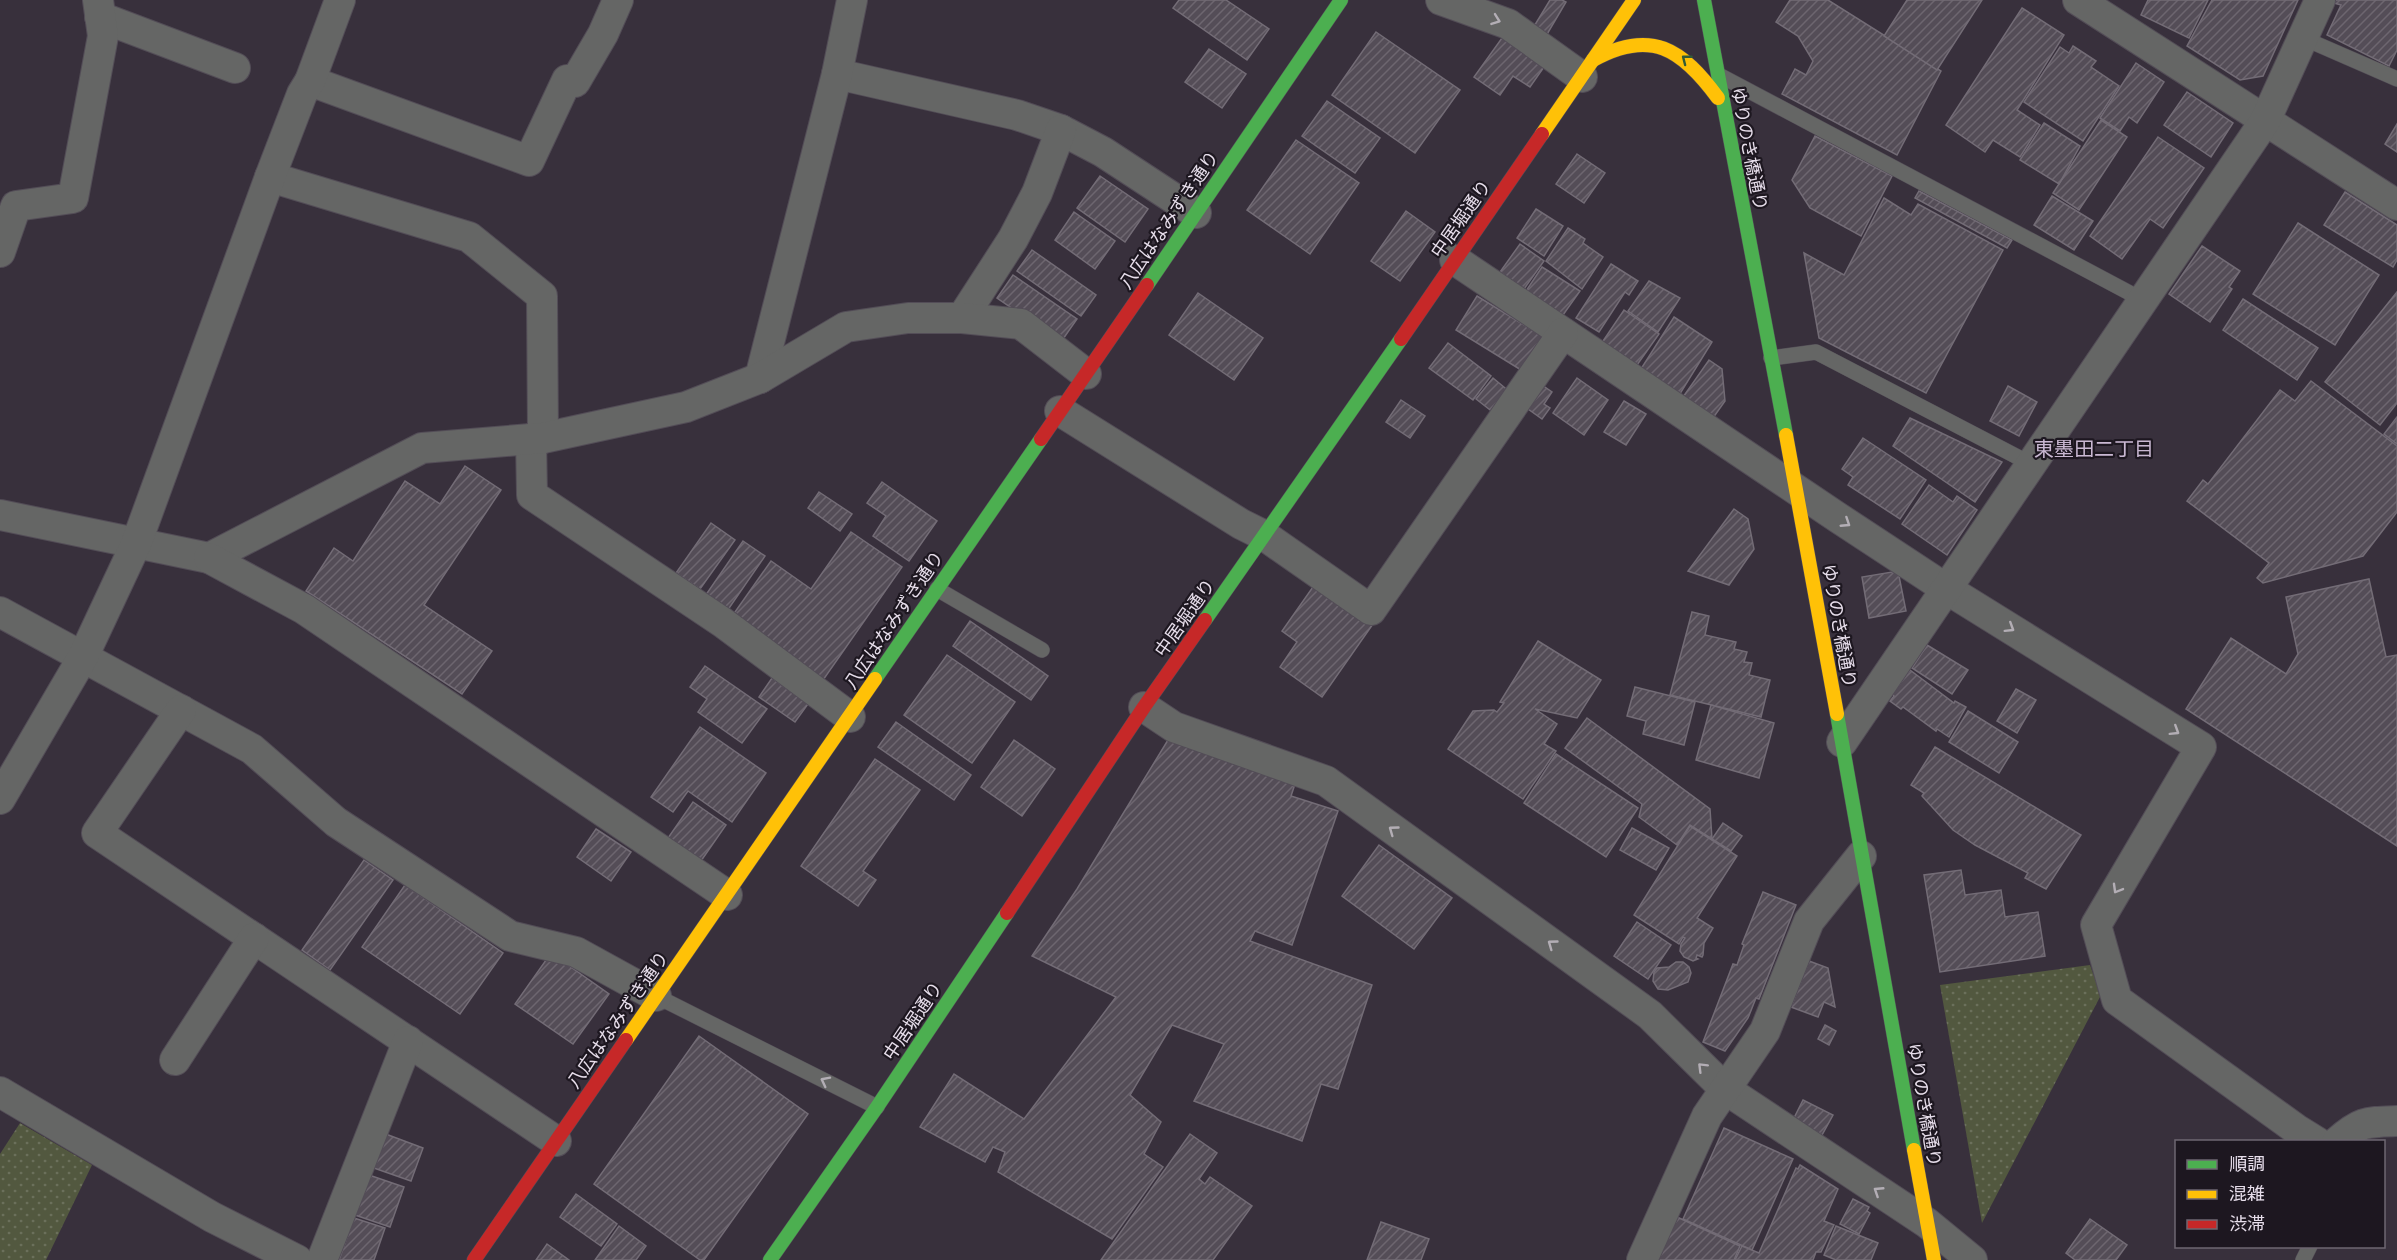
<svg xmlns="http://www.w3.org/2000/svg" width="2397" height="1260" font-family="Jost,'Noto Sans JP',sans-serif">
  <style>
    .park { fill: url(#park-dots) }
    .building { fill: url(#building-hatch); stroke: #736c76; stroke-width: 1.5 }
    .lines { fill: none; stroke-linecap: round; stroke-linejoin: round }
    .lane-casing { stroke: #534d57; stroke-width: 16 }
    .street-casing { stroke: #534d57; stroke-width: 32 }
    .fast-casing { stroke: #534d57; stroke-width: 15 }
    .slow-casing { stroke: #534d57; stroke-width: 15 }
    .jam-casing { stroke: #534d57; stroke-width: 15 }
    .lane { stroke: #656665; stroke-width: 15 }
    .street { stroke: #656665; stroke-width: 30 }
    .fast { stroke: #4caf50; stroke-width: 14 }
    .slow { stroke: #ffc107; stroke-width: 14 }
    .jam { stroke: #c62828; stroke-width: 14 }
    .oneway { stroke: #b3aeb5 }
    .oneway2 { stroke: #325b36 }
    .labels { text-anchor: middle; stroke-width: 4.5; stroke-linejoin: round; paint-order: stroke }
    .street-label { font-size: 18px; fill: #e7deeb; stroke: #1d1720 }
    .neighbourhood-label { font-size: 20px; fill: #c9b8d2; stroke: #1d1720 }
  </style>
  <defs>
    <pattern id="park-dots" width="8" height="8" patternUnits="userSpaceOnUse" patternTransform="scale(1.5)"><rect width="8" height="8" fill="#52583f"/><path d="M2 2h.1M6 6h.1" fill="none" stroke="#6b705b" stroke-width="1.8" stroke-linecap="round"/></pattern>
    <pattern id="building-hatch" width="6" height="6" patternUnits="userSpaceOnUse" patternTransform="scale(1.5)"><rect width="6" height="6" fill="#544d57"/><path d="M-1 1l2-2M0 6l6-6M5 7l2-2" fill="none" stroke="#6d666f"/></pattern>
  </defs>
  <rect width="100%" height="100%" fill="#38303c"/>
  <g class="park">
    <path d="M2090,965L2101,995L1982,1223L1940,985Z"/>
    <path d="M20,1123L92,1165L46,1260H0V1154Z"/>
  </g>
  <g class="building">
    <path d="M1179,0H1226L1269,29L1247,60L1173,8Z"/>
    <path d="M1550,0H1562L1566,2L1546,36L1533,28Z"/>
    <path d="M1790,0H1828L1941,71L1897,155L1782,94L1795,69L1806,75L1813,61L1798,36L1776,22Z"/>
    <path d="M1907,0H1982L1937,70L1884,36Z"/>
    <path d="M2148,0H2208L2189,38L2141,15Z"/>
    <path d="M2212,0H2298L2263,76L2240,80L2187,46Z"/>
    <path d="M2336,0H2397V50L2389,66L2327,35L2341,5L2334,3Z"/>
    <path d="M2022,8L2064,35L2017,110L2040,125L2020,157L1993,140L1985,152L1946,125Z"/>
    <path d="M1376,32L1460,90L1415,153L1332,95Z"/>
    <path d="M1502,38L1544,67L1530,87L1513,76L1500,95L1474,77Z"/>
    <path d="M2073,46L2096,61L2091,67L2119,86L2083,141L2024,102L2060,47L2069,53Z"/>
    <path d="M1209,49L1246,74L1222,108L1185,82Z"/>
    <path d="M2136,63L2164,82L2137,123L2129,117L2120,131L2100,118Z"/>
    <path d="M2187,92L2233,123L2211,157L2164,125Z"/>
    <path d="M1327,101L1380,138L1355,173L1302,136Z"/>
    <path d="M2101,120L2127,137L2079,210L2053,193Z"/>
    <path d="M2044,123L2080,146L2059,184L2020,160Z"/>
    <path d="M2397,124V152L2385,144Z"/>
    <path d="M1815,136L1892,176L1861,236L1810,208L1792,180Z"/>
    <path d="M2158,137L2204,168L2163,228L2150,219L2122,259L2090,236Z"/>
    <path d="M1296,140L1359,183L1310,254L1247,210Z"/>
    <path d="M1577,154L1605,173L1584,203L1556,184Z"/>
    <path d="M1100,176L1148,209L1125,242L1077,208Z"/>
    <path d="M1919,191L2012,240L2007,248L1915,198Z"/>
    <path d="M2345,192L2397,225V260L2393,267L2324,225Z"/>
    <path d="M2052,196L2093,221L2074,250L2034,225Z"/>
    <path d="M1884,198L1911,215L1918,204L2003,250L1926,393L1819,338L1804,253L1844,275Z"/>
    <path d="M1536,209L1563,226L1544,256L1517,238Z"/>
    <path d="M1406,211L1435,232L1400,281L1371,261Z"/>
    <path d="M1074,212L1115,241L1095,269L1055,240Z"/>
    <path d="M2298,223L2379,275L2335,345L2253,294Z"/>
    <path d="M1568,228L1585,239L1583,243L1603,257L1582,289L1546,261Z"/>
    <path d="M1520,244L1544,261L1524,289L1500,272Z"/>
    <path d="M2202,246L2240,271L2229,287L2232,289L2210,322L2169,294Z"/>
    <path d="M1032,250L1096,295L1081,316L1017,271Z"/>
    <path d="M1611,264L1638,281L1629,295L1625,292L1599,332L1576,318Z"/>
    <path d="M1542,267L1580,291L1563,315L1526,291Z"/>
    <path d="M1013,275L1077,319L1061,342L997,298Z"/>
    <path d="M1649,281L1680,298L1658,332L1628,311Z"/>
    <path d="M2397,292V403L2380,425L2325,382Z"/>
    <path d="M1198,293L1263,338L1234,380L1169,335Z"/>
    <path d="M1477,296L1547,339L1526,373L1456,330Z"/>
    <path d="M2243,299L2318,348L2297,380L2223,330Z"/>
    <path d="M1624,310L1659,334L1637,365L1601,344Z"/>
    <path d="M1674,317L1712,342L1678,397L1639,372Z"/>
    <path d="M1448,343L1491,376L1473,400L1429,368Z"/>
    <path d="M1709,360L1722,369L1725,401L1713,418L1683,397Z"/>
    <path d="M1493,378L1510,392L1494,413L1476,399Z"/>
    <path d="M1577,378L1608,400L1584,435L1553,413Z"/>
    <path d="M2311,381L2397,446V512L2363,556L2263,583L2257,578L2269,563L2187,501L2203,480L2208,484L2280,390L2295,401Z"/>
    <path d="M1539,383L1552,392L1544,404L1550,408L1542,419L1521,404Z"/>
    <path d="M2008,386L2037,402L2019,436L1990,421Z"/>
    <path d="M1401,400L1425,416L1410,438L1386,422Z"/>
    <path d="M1624,401L1646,414L1626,445L1604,432Z"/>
    <path d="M2397,417V444L2384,434Z"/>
    <path d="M1910,418L2002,462L1975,502L1893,446Z"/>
    <path d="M1863,438L1926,480L1900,519L1848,485L1853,477L1842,469Z"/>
    <path d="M465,466L501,490L424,605L492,651L462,694L306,591L334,548L353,561L405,481L440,504Z"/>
    <path d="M882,482L937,521L909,561L873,536L886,516L867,503Z"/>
    <path d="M1929,485L1953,502L1957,496L1977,510L1947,555L1902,524Z"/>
    <path d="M819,492L852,514L840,531L808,508Z"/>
    <path d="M1734,509L1748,519L1754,549L1729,585L1688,571Z"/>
    <path d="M711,523L735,540L700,589L676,573Z"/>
    <path d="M851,532L902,567L821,683L730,619L771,561L811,589Z"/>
    <path d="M743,541L765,556L725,614L703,599Z"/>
    <path d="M1898,571L1906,611L1869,618L1862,577Z"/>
    <path d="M2369,579L2386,657L2397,655V846L2186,709L2231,638L2286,674L2298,654L2286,597Z"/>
    <path d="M1315,584L1373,624L1322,697L1280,667L1297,642L1282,631Z"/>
    <path d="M1692,612L1709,616L1705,635L1736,642L1734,649L1747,652L1744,662L1752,663L1749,675L1770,680L1761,717L1670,695Z"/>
    <path d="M970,621L1048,676L1031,700L953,646Z"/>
    <path d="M1538,641L1601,680L1577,718L1535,709L1557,724L1544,744L1556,751L1523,799L1448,749L1473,711L1494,710L1497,712L1504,703L1500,702Z"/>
    <path d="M1927,645L1968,670L1952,694L1912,668Z"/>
    <path d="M947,655L1015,702L972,763L904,715Z"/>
    <path d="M705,666L767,709L742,743L698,712L707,699L690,687Z"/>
    <path d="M1910,670L1954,703L1955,701L1966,707L1949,737L1937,729L1936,731L1903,707L1901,709L1890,701L1894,696L1892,694Z"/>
    <path d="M772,678L808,704L795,722L759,697Z"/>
    <path d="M1635,687L1695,702L1684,745L1643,734L1646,721L1627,716Z"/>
    <path d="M2016,689L2036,700L2017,733L1997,721Z"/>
    <path d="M1711,705L1774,723L1759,778L1696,760Z"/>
    <path d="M1968,711L2018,742L1999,773L1949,742Z"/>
    <path d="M1587,718L1710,809L1712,839L1690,825L1677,845L1639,817L1642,804L1565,748Z"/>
    <path d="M896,722L971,775L954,800L878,747Z"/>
    <path d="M700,727L766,773L732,822L688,791L673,812L651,797Z"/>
    <path d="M1014,740L1055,769L1022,816L981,787Z"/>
    <path d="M1168,740L1295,784L1291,796L1338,811L1292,945L1255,931L1250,941L1372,985L1338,1089L1321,1084L1302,1141L1194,1101L1224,1044L1172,1025L1130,1095L1161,1122L1144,1154L1163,1167L1112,1239L998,1172L1005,1152L993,1147L985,1162L920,1127L954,1074L1024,1119L1116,997L1032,956L1077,889Z"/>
    <path d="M1935,747L2081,835L2046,889L2025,878L2028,873L1975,845L1953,830L1922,796L1924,793L1911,785Z"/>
    <path d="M1556,754L1638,808L1606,857L1524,803Z"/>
    <path d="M875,759L920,790L863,871L876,880L858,906L801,866Z"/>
    <path d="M693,802L726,825L701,861L668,838Z"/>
    <path d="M1723,823L1742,836L1731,851L1712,839Z"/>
    <path d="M1690,826L1737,856L1697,918L1713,928L1704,943L1703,955L1702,957L1697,955L1696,958L1698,959L1693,961L1684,957L1680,951L1681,944L1685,938L1683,937L1679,944L1634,915Z"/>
    <path d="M1632,828L1669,848L1656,870L1620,850Z"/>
    <path d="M596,829L631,852L611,881L577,857Z"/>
    <path d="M1379,845L1452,898L1414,949L1342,896Z"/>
    <path d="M364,860L393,880L330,970L302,950Z"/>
    <path d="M1961,870L1965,895L2001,890L2005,917L2038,912L2045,956L1940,972L1924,875Z"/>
    <path d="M405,885L503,953L460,1014L362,947Z"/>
    <path d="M1763,892L1796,905L1759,999L1756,998L1748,1018L1725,1051L1703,1042L1733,964L1737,965L1744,945L1742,944Z"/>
    <path d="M1637,922L1671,945L1648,979L1614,956Z"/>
    <path d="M551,953L609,994L573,1044L515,1004Z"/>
    <path d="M1809,961L1828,968L1835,1007L1824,1002L1818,1017L1791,1007Z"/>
    <path d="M1676,962H1683L1689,967L1691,973L1688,982L1668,990L1658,989L1653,981L1654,972L1657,968L1669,967Z"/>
    <path d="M1825,1025L1836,1031L1829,1045L1818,1039Z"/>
    <path d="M699,1036L808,1114L704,1260H700L594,1184Z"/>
    <path d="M1803,1100L1833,1115L1822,1135L1793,1120Z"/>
    <path d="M1724,1128L1793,1159L1752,1250L1683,1219Z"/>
    <path d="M383,1133L423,1148L411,1181L371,1167Z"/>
    <path d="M1190,1134L1217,1153L1199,1179L1205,1184L1210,1177L1252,1206L1213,1260H1101Z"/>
    <path d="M1800,1165L1838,1189L1824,1221L1834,1225L1821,1252H1816L1813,1260H1735L1742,1246L1759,1253L1796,1168L1798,1169Z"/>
    <path d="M366,1174L404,1187L390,1227L352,1214Z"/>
    <path d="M576,1194L617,1224L601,1246L560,1217Z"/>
    <path d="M1853,1199L1869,1207L1867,1211L1870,1213L1859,1234L1840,1224Z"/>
    <path d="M1677,1217L1740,1246L1734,1260H1658Z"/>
    <path d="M354,1218L385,1228L374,1260H339Z"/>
    <path d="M2090,1219L2127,1245L2116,1260H2075L2066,1253Z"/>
    <path d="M1381,1222L1429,1239L1421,1260H1367Z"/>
    <path d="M619,1226L646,1246L636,1260H595Z"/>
    <path d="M1836,1226L1878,1243L1871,1260H1836L1824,1255Z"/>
    <path d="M547,1244L569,1260H536Z"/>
  </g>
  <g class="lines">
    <g class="lane-casing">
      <g id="lane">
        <path d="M2303,38L2397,79"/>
        <path d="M1719,75L2143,300"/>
        <path d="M1771,358L1816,352L2031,464"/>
        <path d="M937,589L1042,650"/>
        <path d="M656,996L877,1107"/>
        <path d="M2303,1260L2310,1246"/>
      </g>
    </g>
    <g class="street-casing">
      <g id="street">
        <path d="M1441,0L1508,24L1582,77"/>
        <path d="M2078,0L2397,205"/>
        <path d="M100,17L235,68"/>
        <path d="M837,74L1017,115L1061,130L1103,152L1196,213"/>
        <path d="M310,81L529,161L567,80L575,82L603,34L618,0"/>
        <path d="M270,177L469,237L542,296L543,438"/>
        <path d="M0,252L16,206L73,198L103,36L98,0"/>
        <path d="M1455,260L1837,517L1945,588L2201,747L2096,925L2117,1000L2296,1129L2317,1142"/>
        <path d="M962,318L1013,239L1037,193L1061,130"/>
        <path d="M760,378L837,74L852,0"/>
        <path d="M1060,411L1241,524L1265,536L1371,610L1563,333"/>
        <path d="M531,439L532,495L722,622L850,717"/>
        <path d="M0,515L209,558L422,448L543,438L686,407L760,378L846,327L908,318H962L1021,324L1086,374"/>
        <path d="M209,558L304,609L727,895"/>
        <path d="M0,612L252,749L336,822L510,936L576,952L656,996"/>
        <path d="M1144,707L1174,727L1326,781L1650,1015L1725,1089L1927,1223L1972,1260"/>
        <path d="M181,710L97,833L556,1141"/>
        <path d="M1842,742L2265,121L2320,0"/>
        <path d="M0,799L83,657L136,544L270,177L302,94L310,81L340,0"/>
        <path d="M175,1060L254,938"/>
        <path d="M0,1092L212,1217L297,1260"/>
        <path d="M2337,1142C2361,1121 2366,1122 2397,1121"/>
        <path d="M322,1260L408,1041"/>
        <path d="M1642,1260L1707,1116L1765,1031L1809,921L1861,856"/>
      </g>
    </g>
    <g class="fast-casing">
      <g id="fast">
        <path d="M1704,0L1786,435"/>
        <path d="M1147,285L1341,0"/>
        <path d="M1205,620L1401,339"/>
        <path d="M875,679L1041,439"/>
        <path d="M1837,714L1914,1150"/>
        <path d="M770,1260L877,1107L1007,913"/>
      </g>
    </g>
    <g class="slow-casing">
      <g id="slow">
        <path d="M1593,60C1651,28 1682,49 1718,98"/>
        <path d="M1542,134L1634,0"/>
        <path d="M1786,435L1837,714"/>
        <path d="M626,1040L875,679"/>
        <path d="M1914,1150L1934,1260"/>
      </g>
    </g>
    <g class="jam-casing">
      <g id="jam">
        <path d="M1401,339L1542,134"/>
        <path d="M1041,439L1147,285"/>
        <path d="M1007,913L1144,707L1205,620"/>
        <path d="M474,1260L626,1040"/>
      </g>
    </g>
    <use href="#lane" class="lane"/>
    <use href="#street" class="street"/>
    <use href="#fast" class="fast"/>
    <use href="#slow" class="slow"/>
    <use href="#jam" class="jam"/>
  </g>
  <defs><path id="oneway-chevron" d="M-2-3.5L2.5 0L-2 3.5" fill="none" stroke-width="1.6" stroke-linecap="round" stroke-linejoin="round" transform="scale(1.5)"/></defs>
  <g class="oneway">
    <use href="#oneway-chevron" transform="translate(1496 20) rotate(20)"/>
    <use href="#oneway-chevron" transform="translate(1846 523) rotate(33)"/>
    <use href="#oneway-chevron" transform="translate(2010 628) rotate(32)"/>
    <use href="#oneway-chevron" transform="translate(2175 731) rotate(32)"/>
    <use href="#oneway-chevron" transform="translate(1393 830) rotate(-144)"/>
    <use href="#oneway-chevron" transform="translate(2117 889) rotate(120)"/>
    <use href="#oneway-chevron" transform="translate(1552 944) rotate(-144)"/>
    <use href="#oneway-chevron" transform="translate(1702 1067) rotate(-135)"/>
    <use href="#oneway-chevron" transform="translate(825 1081) rotate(-153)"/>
    <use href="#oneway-chevron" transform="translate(1878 1191) rotate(-147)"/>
  </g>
  <use class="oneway2" href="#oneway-chevron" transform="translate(1686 59) rotate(-142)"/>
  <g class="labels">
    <g class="street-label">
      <text transform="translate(1749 149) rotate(79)" y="6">ゆりのき橋通り</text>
      <text transform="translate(1461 219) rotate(-55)" y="6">中居堀通り</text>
      <text transform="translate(1169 220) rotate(-56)" y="6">八広はなみずき通り</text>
      <text transform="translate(1185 618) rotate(-55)" y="6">中居堀通り</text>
      <text transform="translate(894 620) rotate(-56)" y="6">八広はなみずき通り</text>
      <text transform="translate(1839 626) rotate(80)" y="6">ゆりのき橋通り</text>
      <text transform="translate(618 1020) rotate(-55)" y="6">八広はなみずき通り</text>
      <text transform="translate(913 1021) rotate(-56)" y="6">中居堀通り</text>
      <text transform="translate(1924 1105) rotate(80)" y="6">ゆりのき橋通り</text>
    </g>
    <g class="neighbourhood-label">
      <text x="2094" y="456">東墨田二丁目</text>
    </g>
  </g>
  <rect x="2175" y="1140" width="210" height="108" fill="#1d1720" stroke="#6e6771" stroke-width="1.5"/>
  <rect x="2187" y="1160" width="30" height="9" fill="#4caf50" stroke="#6e6771" stroke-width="1.5"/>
  <text x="2229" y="1170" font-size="18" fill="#e7deeb">順調</text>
  <rect x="2187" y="1190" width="30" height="9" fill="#ffc107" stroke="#6e6771" stroke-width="1.5"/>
  <text x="2229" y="1200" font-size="18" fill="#e7deeb">混雑</text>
  <rect x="2187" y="1220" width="30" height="9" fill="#c62828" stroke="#6e6771" stroke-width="1.5"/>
  <text x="2229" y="1230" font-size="18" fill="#e7deeb">渋滞</text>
</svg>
